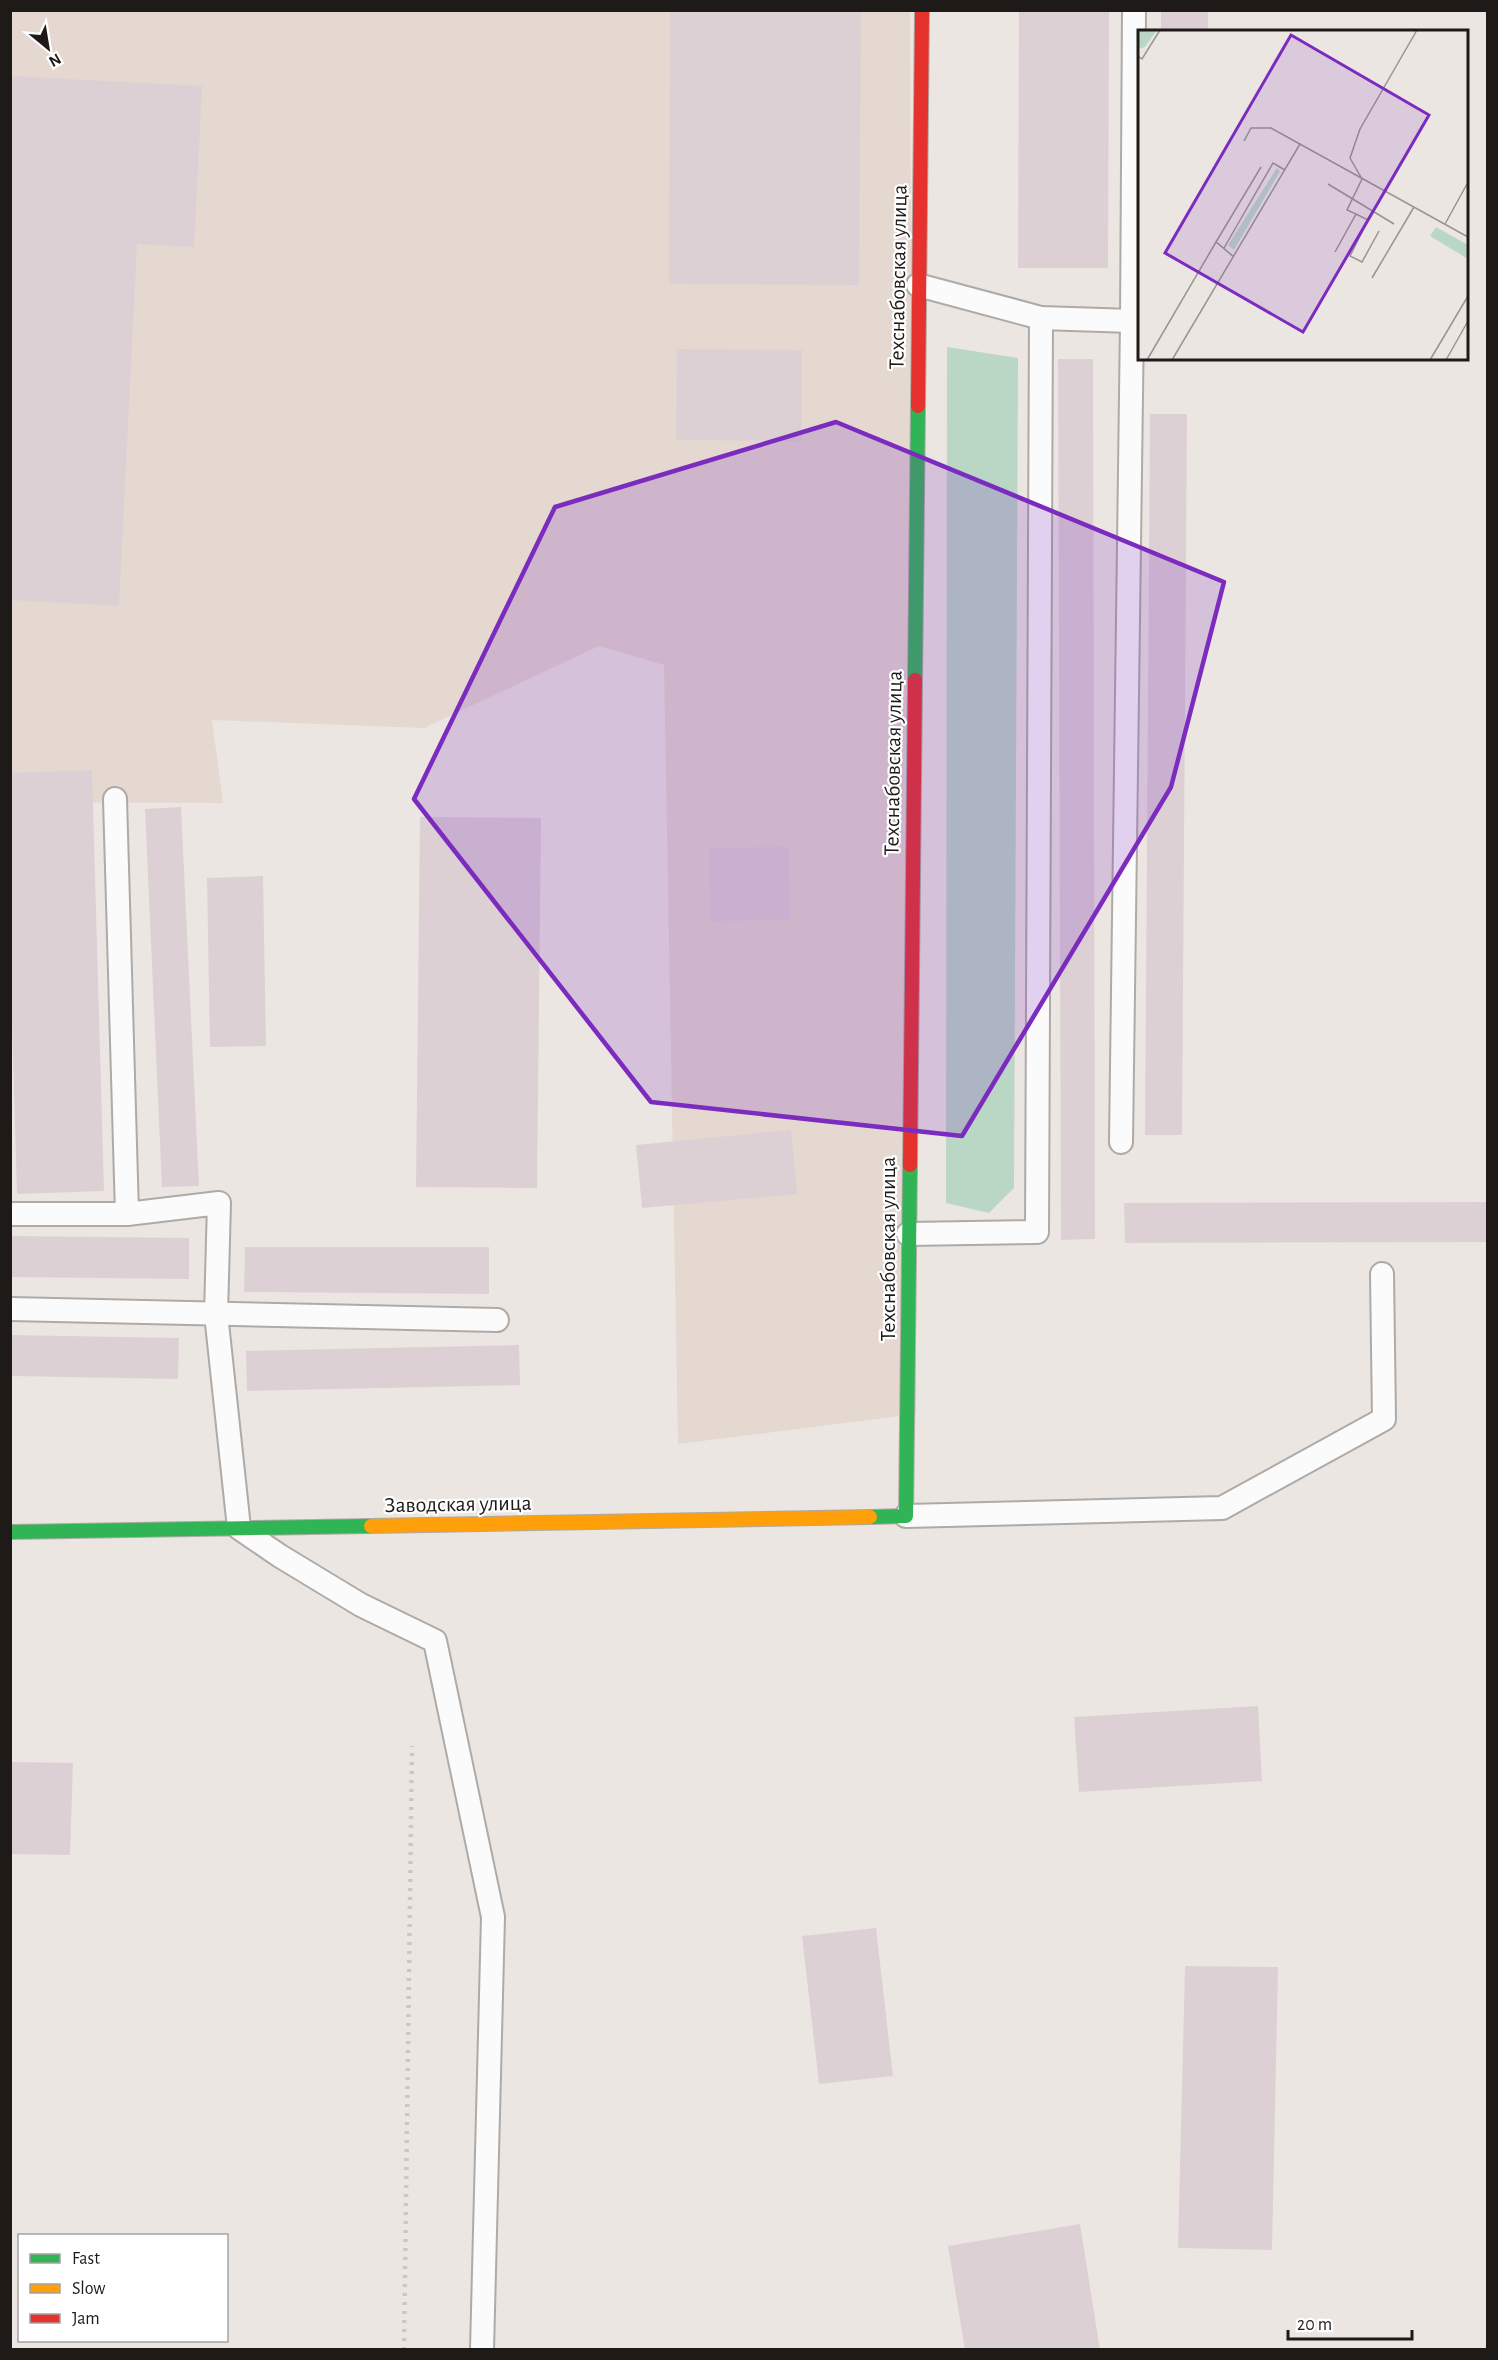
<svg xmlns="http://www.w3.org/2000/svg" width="1498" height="2360" font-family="'Alegreya Sans',sans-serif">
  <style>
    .built { fill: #e4d8d0 }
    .green { fill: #bad7c6 }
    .building { fill: #ddd0d5 }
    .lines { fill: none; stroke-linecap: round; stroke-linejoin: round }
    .lane-casing { stroke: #aeaaa7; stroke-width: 26 }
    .fast-casing { stroke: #aeaaa7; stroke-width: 16 }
    .slow-casing { stroke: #aeaaa7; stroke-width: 16 }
    .jam-casing { stroke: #aeaaa7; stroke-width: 16 }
    .lane { stroke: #fcfbfb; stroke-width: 22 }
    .fast { stroke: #30b455; stroke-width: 14 }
    .slow { stroke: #ff9f0a; stroke-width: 14 }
    .jam { stroke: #e5322d; stroke-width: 14 }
    .rail { stroke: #c9c7c7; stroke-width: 4.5; stroke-dasharray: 3 6; stroke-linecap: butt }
    .marked { fill: #7b2cbf; fill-opacity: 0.2; stroke: #7b2cbf; stroke-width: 4.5; stroke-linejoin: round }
    .labels { text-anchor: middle; stroke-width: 4.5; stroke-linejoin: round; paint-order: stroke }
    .street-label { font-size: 22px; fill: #1e1a18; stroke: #fff }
    .inset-road { fill: none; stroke: #9a9491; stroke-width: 1.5 }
    .view { fill: #7b2cbf; fill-opacity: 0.15; stroke: #7b2cbf; stroke-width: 3 }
    .inset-edge { fill: none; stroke: #1e1a18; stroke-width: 3 }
  </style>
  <rect width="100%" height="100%" fill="#ece6e2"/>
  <path class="built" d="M11,11H910L916,1414L678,1444L664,665L599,646L424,728L212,720L223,803L11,802Z"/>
  <path class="green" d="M947,347L1018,358L1014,1188L989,1213L946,1203Z"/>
  <g class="building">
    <path d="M670,10H861L859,285L669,284Z"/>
    <path d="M1019,10H1109L1108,268H1018Z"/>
    <rect x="1161" y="10" width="47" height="22"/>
    <path d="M10,76L202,86L194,247L137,244L119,606L10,600Z"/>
    <path d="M677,349L802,350V441L676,440Z"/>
    <path d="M1058,359H1093L1095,1239L1061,1240Z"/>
    <path d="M1150,414H1187L1182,1135H1145Z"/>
    <path d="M92,770L104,1191L17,1194L10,953V773Z"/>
    <path d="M181,807L199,1186L162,1187L145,809Z"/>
    <path d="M420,817L541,818L537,1188L416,1187Z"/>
    <path d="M789,847L790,920L710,921L709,848Z"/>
    <path d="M263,876L266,1046L210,1047L207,878Z"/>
    <path d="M791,1130L797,1194L642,1208L636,1145Z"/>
    <path d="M1488,1202V1242L1125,1243L1124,1203Z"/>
    <path d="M10,1236L189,1238V1279L10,1277Z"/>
    <path d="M245,1247H489V1294L244,1292Z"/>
    <path d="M10,1335L179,1338L178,1379L10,1376Z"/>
    <path d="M519,1345L520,1385L247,1391L246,1351Z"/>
    <path d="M1258,1706L1262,1781L1079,1792L1074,1717Z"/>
    <path d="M10,1762L73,1763L70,1855L10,1854Z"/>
    <path d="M876,1928L893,2076L819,2084L802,1936Z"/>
    <path d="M1185,1966L1278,1967L1272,2250L1178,2248Z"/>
    <path d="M1080,2224L1100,2350H965L948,2246Z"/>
  </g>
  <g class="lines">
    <g class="lane-casing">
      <g id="lane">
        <path d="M918,285L1041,318L1132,321L1134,10"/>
        <path d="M115,799L127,1214L219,1203L216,1314L239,1528L280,1556L361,1605L435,1641L493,1917L482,2350"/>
        <path d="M1121,1142L1132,321"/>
        <path d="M10,1214H127"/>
        <path d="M908,1234L1037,1232L1041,318"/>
        <path d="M10,1309L497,1320"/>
        <path d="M906,1516L1222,1508L1384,1419L1382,1274"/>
      </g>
    </g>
    <g class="fast-casing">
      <g id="fast">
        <path d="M915,680L918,406"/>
        <path d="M870,1517L906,1516L910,1165"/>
        <path d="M10,1532L371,1526"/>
      </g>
    </g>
    <g class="slow-casing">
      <path id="slow" d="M371,1526L870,1517"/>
    </g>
    <g class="jam-casing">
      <g id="jam">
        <path d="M918,406L922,10"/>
        <path d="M910,1165L915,680"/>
      </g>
    </g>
    <use href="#lane" class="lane"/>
    <use href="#fast" class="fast"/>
    <use href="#slow" class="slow"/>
    <use href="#jam" class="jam"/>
    <path class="rail" d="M404,2350L412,1746"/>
  </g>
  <path class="marked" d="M836,422L1224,582L1171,787L962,1136L651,1102L414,799L555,507Z"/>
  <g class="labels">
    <g class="street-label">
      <text transform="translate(897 277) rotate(-89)" y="8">Техснабовская улица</text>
      <text transform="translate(892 763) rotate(-89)" y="8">Техснабовская улица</text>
      <text transform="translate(887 1249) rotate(-90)" y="8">Техснабовская улица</text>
      <text transform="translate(458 1503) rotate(-1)" y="8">Заводская улица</text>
    </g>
  </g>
  <g transform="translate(1138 30)">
    <rect width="330" height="330" fill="#ece6e2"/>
    <path d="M0,0H19L7,17L0,19ZM139,138L142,141L96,220L90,215ZM298,197L330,215V229L292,206Z" fill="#bad7c6"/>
    <path class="inset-road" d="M0,26L4,29L22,0M106,111L113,98H133L330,207M190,154L256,194M218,184L230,190L212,226L224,232L241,201M307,194L329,154M78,212L123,137M86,218L135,133L147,140M197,222L218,184L209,180L224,149L212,128L222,99L279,0M234,248L276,177M9,330L78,212L96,227M34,330L162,114M292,330L330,266M308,330L330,291"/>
    <path class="view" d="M153,5L291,85L165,302L27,223Z"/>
    <rect width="330" height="330" class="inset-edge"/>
  </g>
  <rect width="1498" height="2360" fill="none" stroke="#1e1a18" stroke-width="24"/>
  <rect x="18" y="2234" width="210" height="108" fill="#ffffff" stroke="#a5a3a3" stroke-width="1.5"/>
  <rect x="30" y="2254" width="30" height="9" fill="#30b455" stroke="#a5a3a3" stroke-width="1.5"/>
  <text x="72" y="2264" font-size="18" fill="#1e1a18">Fast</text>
  <rect x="30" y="2284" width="30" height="9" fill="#ff9f0a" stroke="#a5a3a3" stroke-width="1.5"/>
  <text x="72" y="2294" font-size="18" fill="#1e1a18">Slow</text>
  <rect x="30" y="2314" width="30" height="9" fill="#e5322d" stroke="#a5a3a3" stroke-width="1.5"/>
  <text x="72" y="2324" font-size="18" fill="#1e1a18">Jam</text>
  <g transform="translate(48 48) rotate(150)" stroke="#ffffff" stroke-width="4.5" paint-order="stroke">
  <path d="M0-4.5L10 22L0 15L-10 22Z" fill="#1e1a18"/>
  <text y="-9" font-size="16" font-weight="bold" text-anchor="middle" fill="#1e1a18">N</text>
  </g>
  <path d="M1288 2330v9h124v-9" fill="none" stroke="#1e1a18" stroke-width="3"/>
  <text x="1297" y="2330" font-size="18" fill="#1e1a18" stroke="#ffffff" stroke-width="4.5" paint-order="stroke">20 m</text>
</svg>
